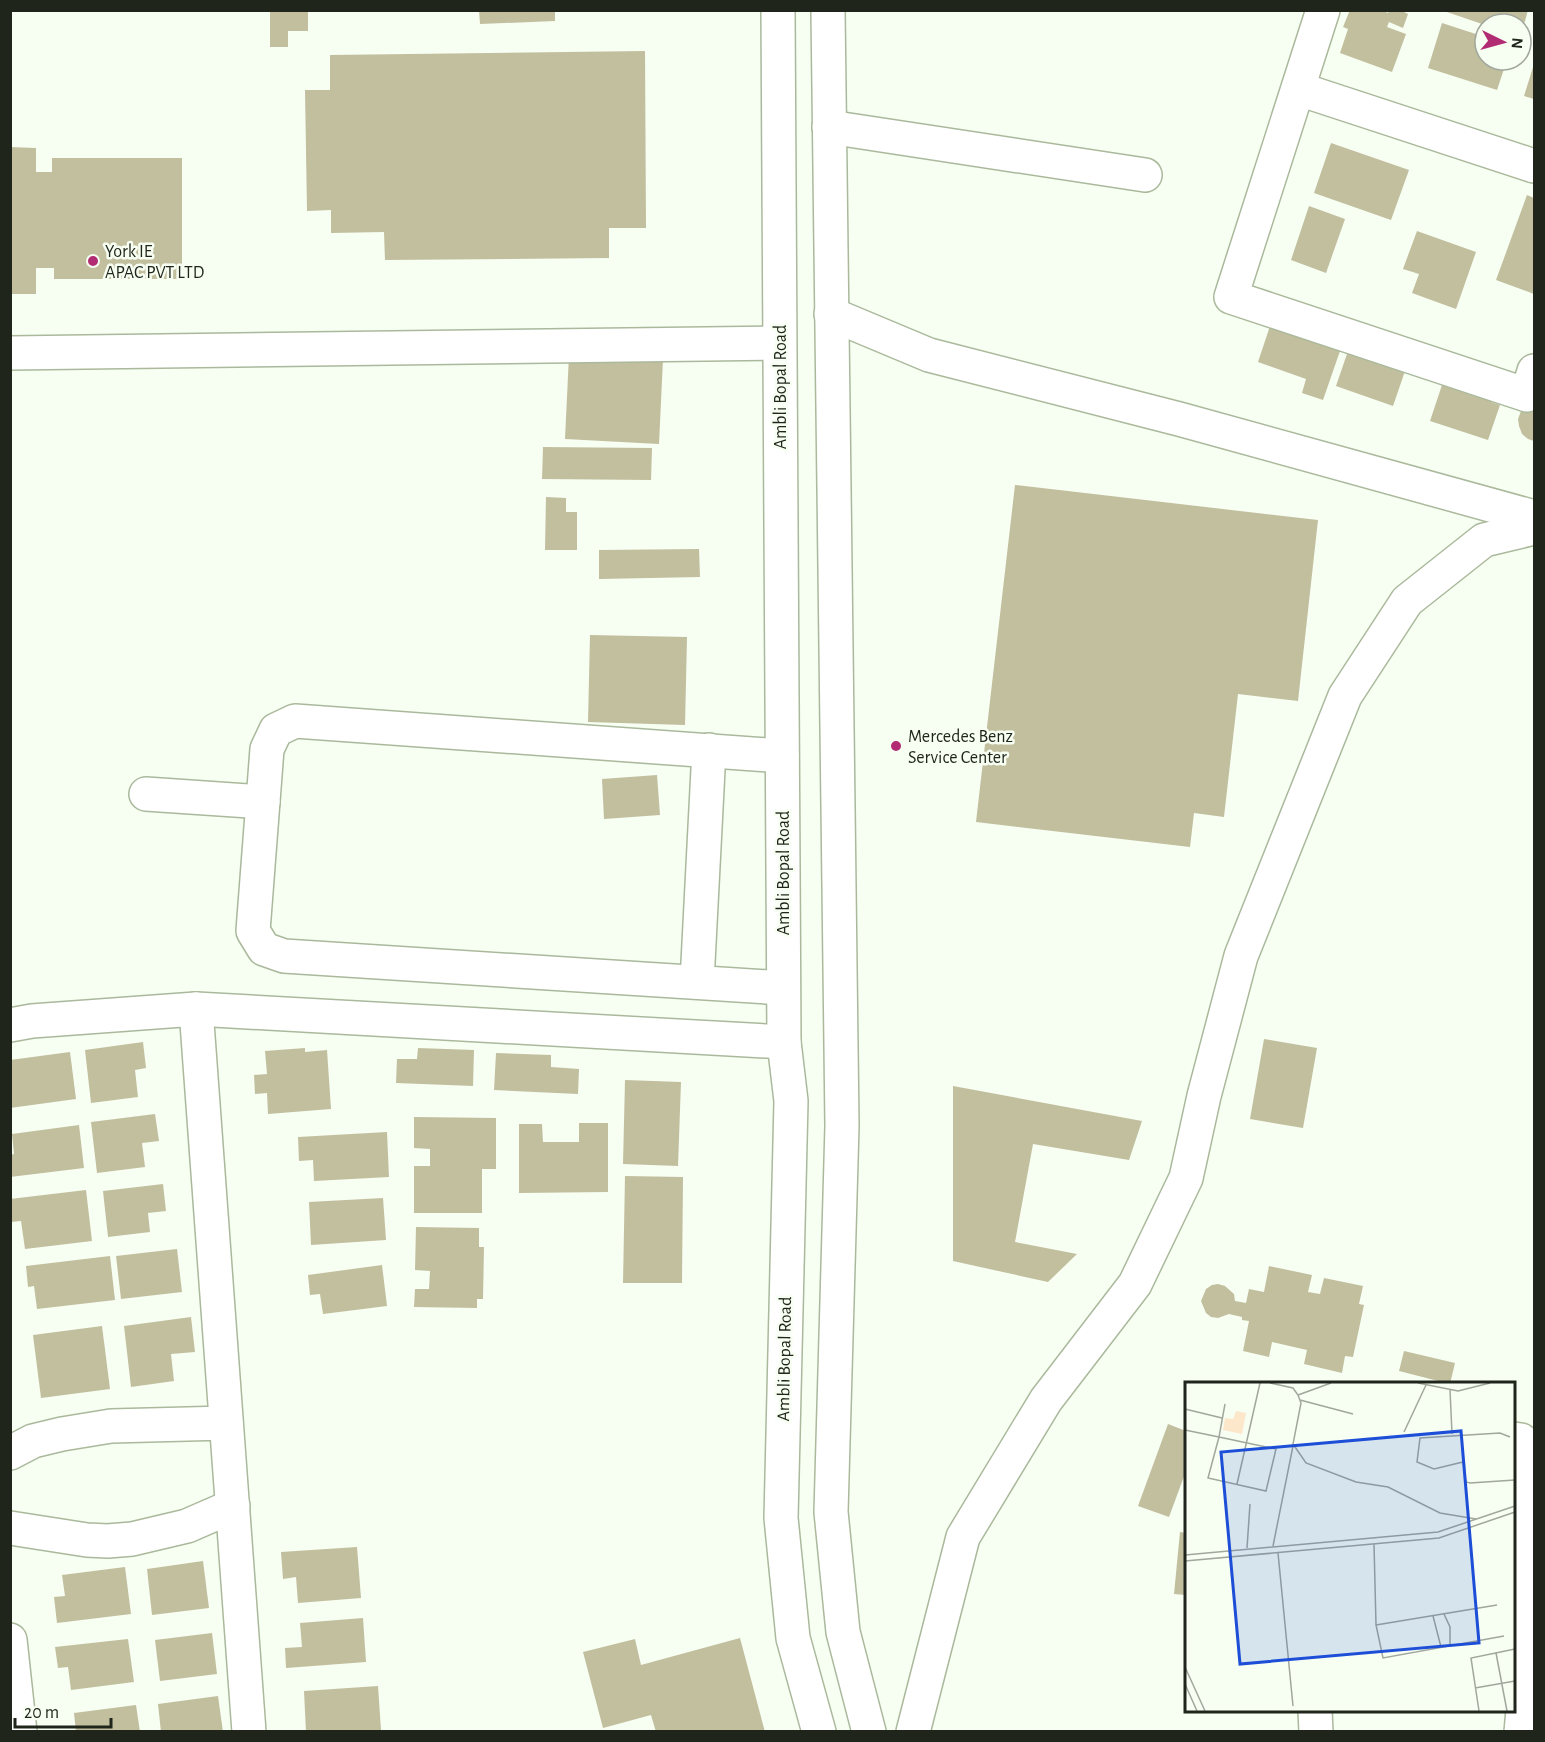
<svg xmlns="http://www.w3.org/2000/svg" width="1545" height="1742" font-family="'Alegreya Sans',sans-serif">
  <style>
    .building { fill: #c2bf9f }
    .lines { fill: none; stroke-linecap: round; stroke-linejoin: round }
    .minor-casing { stroke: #aab99c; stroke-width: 36 }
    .minor { stroke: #fff; stroke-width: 33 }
    .poi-dot { fill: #b12c72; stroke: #f7fef2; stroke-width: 2 }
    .labels { text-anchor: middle; stroke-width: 5; stroke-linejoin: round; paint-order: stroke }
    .poi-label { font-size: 18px; fill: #1f251a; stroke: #f7fef2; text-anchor: start }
    .street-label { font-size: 18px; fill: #1f251a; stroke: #f7fef2 }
    .inset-road { fill: none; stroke: #a1a79c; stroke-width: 1.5 }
    .view { fill: #1d4ed8; fill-opacity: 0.15; stroke: #1d4ed8; stroke-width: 3 }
    .inset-edge { fill: none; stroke: #1f251a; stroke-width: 3 }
  </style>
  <rect width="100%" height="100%" fill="#f7fef2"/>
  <g class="building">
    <path d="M270,10H308V31H288V47H270Z"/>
    <path d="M479,10H555V21L480,24Z"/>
    <path d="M1350,10H1381L1388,13L1389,10H1400L1408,14L1403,28L1389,22L1387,27L1406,34L1392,72L1340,53L1348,29L1343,27Z"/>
    <path d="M1441,10H1528L1522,32L1521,24L1485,25Z"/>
    <path d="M1442,23L1485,37V60H1507L1497,90L1428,68Z"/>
    <path d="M645,51L646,228H609V258L385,260L384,232L331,233V210L307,211L305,90H330V55Z"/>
    <path d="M1534,64V99L1524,96Z"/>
    <path d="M1331,143L1409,170L1391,220L1314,193Z"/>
    <path d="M10,147L36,148V172H52V158H182V279H54V268H36V294H10Z"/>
    <path d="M1527,195L1534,198V294L1496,280Z"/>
    <path d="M1309,206L1345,219L1326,273L1291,260Z"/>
    <path d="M1417,231L1476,252L1456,309L1412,293L1419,274L1403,269Z"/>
    <path d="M1270,326L1340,351L1323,400L1302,393L1306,379L1258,362Z"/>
    <path d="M1348,351L1405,371L1393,406L1336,386Z"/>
    <path d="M569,355L663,359L659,444L565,439Z"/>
    <path d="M1442,385L1477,397L1478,393L1492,398L1491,402L1500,405L1488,440L1430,421Z"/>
    <path d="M1534,403V441L1528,439L1522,434L1519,426L1518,419L1521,411L1526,406Z"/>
    <path d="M543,447L652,448L651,480L542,479Z"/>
    <path d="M1015,485L1318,520L1298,701L1238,694L1224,817L1194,813L1190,847L976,822Z"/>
    <path d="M546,497L566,498V512H577V550H545Z"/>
    <path d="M699,549L700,577L599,579V550Z"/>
    <path d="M590,635L687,637L685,725L588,722Z"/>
    <path d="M657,775L660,815L604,819L602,779Z"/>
    <path d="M1264,1039L1317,1048L1303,1128L1250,1119Z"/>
    <path d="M143,1042L146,1068L135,1070L138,1097L91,1103L85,1050Z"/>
    <path d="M305,1048V1052L327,1050L331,1109L268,1114L267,1093L255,1094L254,1075L267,1074L265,1051Z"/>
    <path d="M418,1048L474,1050L473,1086L396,1083L397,1059H417Z"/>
    <path d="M70,1052L76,1099L10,1108V1060Z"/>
    <path d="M496,1053L551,1055V1067L579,1069L578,1094L494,1090Z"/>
    <path d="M625,1080L681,1082L678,1166L623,1164Z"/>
    <path d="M953,1086L1142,1121L1129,1160L1033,1144L1015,1242L1077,1254L1048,1282L953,1261Z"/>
    <path d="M155,1114L159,1141L142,1143L145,1167L97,1173L91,1122Z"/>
    <path d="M414,1117L496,1118V1169H482V1213H414V1166H430V1149L414,1148Z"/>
    <path d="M579,1123H608V1192L519,1193V1124H542L543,1142H579Z"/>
    <path d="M79,1125L84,1168L10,1177V1155L14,1154L12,1134Z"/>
    <path d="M387,1132L389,1177L314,1181L313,1160L299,1161L298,1137Z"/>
    <path d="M625,1176L683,1177L682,1283H623Z"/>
    <path d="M163,1184L166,1211L148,1213L150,1232L108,1237L103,1191Z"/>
    <path d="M86,1190L92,1241L25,1249L21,1221L11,1222L10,1199Z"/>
    <path d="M383,1198L386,1240L311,1245L309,1202Z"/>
    <path d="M416,1227L479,1228V1247H484L483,1299H477V1308L414,1307L415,1289H429L430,1271L415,1270Z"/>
    <path d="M177,1249L182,1292L121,1299L116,1256Z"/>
    <path d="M110,1256L115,1300L37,1309L34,1286L28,1287L26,1266Z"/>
    <path d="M382,1265L387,1306L323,1314L320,1294L310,1295L308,1275Z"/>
    <path d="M1269,1266L1312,1275L1308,1292L1320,1294L1324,1278L1363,1286L1359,1304L1364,1305L1353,1357L1345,1356L1342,1373L1304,1364L1307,1350L1272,1342L1269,1357L1243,1351L1249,1321L1242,1320V1317L1229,1314L1218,1318L1211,1317L1206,1313L1201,1301L1206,1289L1212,1285L1218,1284L1225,1286L1234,1294L1235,1301L1246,1303L1249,1289L1264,1292Z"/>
    <path d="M191,1317L195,1352L171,1354L174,1381L131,1387L124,1326Z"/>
    <path d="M102,1326L110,1389L41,1398L33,1335Z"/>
    <path d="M1404,1351L1455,1363L1450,1384L1399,1371Z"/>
    <path d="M1168,1424L1186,1431V1471L1169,1517L1138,1506Z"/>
    <path d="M1180,1532L1186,1533V1595L1174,1594Z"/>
    <path d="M357,1547L361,1598L298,1603L296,1577L283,1579L281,1552Z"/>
    <path d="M203,1561L209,1608L152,1615L147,1569Z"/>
    <path d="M125,1567L131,1614L57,1623L54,1597L65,1596L62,1575Z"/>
    <path d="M363,1618L366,1662L286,1668L285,1648L302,1647L300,1623Z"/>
    <path d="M212,1633L217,1674L160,1681L155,1640Z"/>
    <path d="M740,1638L765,1732H656L651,1715L603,1728L583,1652L635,1639L641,1665Z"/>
    <path d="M128,1639L134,1682L71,1690L68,1667L58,1668L55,1647Z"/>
    <path d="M378,1686L381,1730L306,1732L304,1691Z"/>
    <path d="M218,1696L223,1732H161L158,1704Z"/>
    <path d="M136,1705L140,1732H76L74,1713Z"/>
  </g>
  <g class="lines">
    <g class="minor-casing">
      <g id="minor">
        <path d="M778,10L784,1042L791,1101L781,1518L793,1638L819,1732"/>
        <path d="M828,10L842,1126L831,1512L843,1632L869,1732"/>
        <path d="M1323,10L1231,297L1527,395L1534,371"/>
        <path d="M1299,89L1534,166"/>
        <path d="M829,127L1145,175"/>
        <path d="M831,314L929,355L1179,419L1534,517"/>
        <path d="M10,353L779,343"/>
        <path d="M782,756L295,721L276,730L267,749L253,931L264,949L284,956L783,988"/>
        <path d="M146,794L263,802"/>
        <path d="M697,982L709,750"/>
        <path d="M196,1009L249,1732"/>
        <path d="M10,1025L32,1021L196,1009L784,1042"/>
        <path d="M1514,1439L1521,1440L1528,1544L1526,1676L1521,1732"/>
        <path d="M10,1453L33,1441L62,1434L111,1426L226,1423"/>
        <path d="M10,1528L87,1540L108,1541L132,1539L187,1526L233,1506"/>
        <path d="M10,1640L20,1732"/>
        <path d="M1315,1710L1316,1732"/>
        <path d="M913,1732L963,1537L1046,1400L1135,1284L1186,1178L1204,1096L1241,956L1345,696L1407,601L1484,540L1534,528"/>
      </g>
    </g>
    <use href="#minor" class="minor"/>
  </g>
  <g class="poi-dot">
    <circle cx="93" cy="261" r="6"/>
    <circle cx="896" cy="746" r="6"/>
  </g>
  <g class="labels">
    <g class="poi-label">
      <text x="105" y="257">York IE<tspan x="105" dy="21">APAC PVT LTD</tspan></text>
      <text x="908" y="742">Mercedes Benz<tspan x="908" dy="21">Service Center</tspan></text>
    </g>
    <g class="street-label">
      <text transform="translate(780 387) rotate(-90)" y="6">Ambli Bopal Road</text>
      <text transform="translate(783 873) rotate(-90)" y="6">Ambli Bopal Road</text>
      <text transform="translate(784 1359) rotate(-89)" y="6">Ambli Bopal Road</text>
    </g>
  </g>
  <g transform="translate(1185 1382)">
    <rect width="330" height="330" fill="#f7fef2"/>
    <path d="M51,29L61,31L57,52L38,48L40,36L48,37Z" fill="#fce7ca"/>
    <path class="inset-road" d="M85,1L108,6L113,13L116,21L108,62L121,81L171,100L203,105L255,131L291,137M233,1L273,9L305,1M265,8L267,52M113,13L146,1M115,18L168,32M0,27L37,36M0,48L34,55L91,67L81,109L23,96L34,55L40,22M219,50L241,3M325,55L315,51L235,56L232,80L249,87L278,80L281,100L285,101L330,98M52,102L75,1M189,162L191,243L198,276L319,254M88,164L108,64M62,166L65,122M93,171L108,324M0,173L253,150L330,124M0,179L254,156L330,130M259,232L265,245V264M248,234L256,265M191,243L312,223M311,271L322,329M0,285L20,329M0,302L12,329M290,306L330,299M294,329L286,276L330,267"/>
    <path class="view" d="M276,49L294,261L55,282L36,70Z"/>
    <rect width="330" height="330" class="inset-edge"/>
  </g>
  <rect width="1545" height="1742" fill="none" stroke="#1f251a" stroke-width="24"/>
  <g transform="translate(1503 42) rotate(95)"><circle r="28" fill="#f7fef2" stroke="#a1a79c" stroke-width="1.5"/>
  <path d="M0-4.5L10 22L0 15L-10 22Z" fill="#b12c72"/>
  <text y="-9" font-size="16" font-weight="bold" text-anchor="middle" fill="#1f251a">N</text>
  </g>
  <path d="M15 1718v9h96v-9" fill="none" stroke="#1f251a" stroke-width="3"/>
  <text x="24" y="1718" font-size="18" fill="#1f251a" stroke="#f7fef2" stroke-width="4.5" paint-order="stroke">20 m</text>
</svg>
